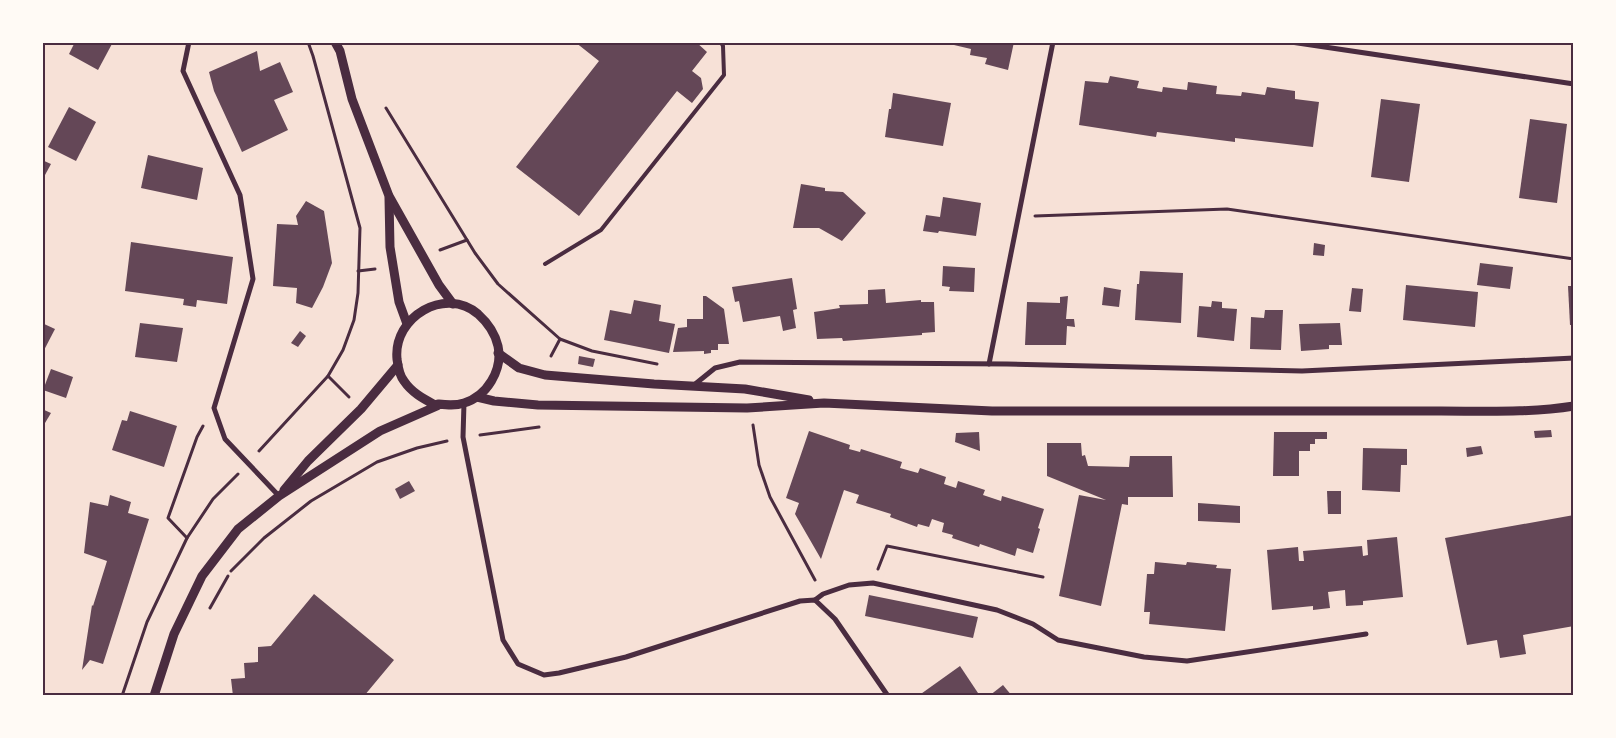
<svg xmlns="http://www.w3.org/2000/svg" width="1616" height="738" font-family="Arial,sans-serif">
  <style>
    .building { fill: #644757 }
    .lines { fill: none; stroke-linecap: round; stroke-linejoin: round }
    .path { stroke: #4a2c40; stroke-width: 3 }
    .service { stroke: #4a2c40; stroke-width: 4 }
    .minor { stroke: #4a2c40; stroke-width: 5 }
    .tertiary { stroke: #4a2c40; stroke-width: 9 }
    .neatline { fill: none; stroke: #4a2c40; stroke-width: 2 }
  </style>
  <rect width="100%" height="100%" fill="#f7e1d7"/>
  <g class="building">
    <path d="M75,42H113L98,70L69,54Z"/>
    <path d="M575,42H696L707,52L692,71L701,78L703,89L692,103L677,91L579,216L516,167L599,61Z"/>
    <path d="M955,42H1014L1008,70L985,64L987,58L970,55L971,49L954,45Z"/>
    <path d="M257,51L260,71L280,62L293,92L274,100L288,130L242,152L214,91L209,72Z"/>
    <path d="M1110,76L1139,81L1137,88L1162,92L1163,87L1187,90L1188,82L1217,86L1216,94L1241,96L1242,92L1265,95L1267,87L1295,91V99L1319,102L1313,147L1235,138V142L1157,132L1156,137L1079,125L1085,81L1108,83Z"/>
    <path d="M893,93L951,103L943,146L885,137L889,109H891Z"/>
    <path d="M1381,99L1420,104L1409,182L1371,177Z"/>
    <path d="M69,107L96,122L76,161L48,147Z"/>
    <path d="M1530,119L1567,124L1557,203L1519,198Z"/>
    <path d="M148,155L203,168L197,200L141,188Z"/>
    <path d="M42,160L51,164L45,175L42,174Z"/>
    <path d="M801,184L825,188V191L843,192L866,213L842,241L819,228H793Z"/>
    <path d="M943,197L981,203L976,236L939,231L938,233L923,231L926,215L940,217Z"/>
    <path d="M306,201L324,211L332,263L323,287L312,308L296,303L297,288L273,286L277,224L298,225L296,216Z"/>
    <path d="M131,242L233,257L227,304L197,300L196,307L183,305L184,299L125,291Z"/>
    <path d="M1314,243L1325,245L1324,256L1313,255Z"/>
    <path d="M1480,263L1513,267L1510,289L1477,285Z"/>
    <path d="M943,266L975,268L974,292L949,291L950,287L942,286Z"/>
    <path d="M1140,271L1183,273L1181,323L1135,320L1137,284H1139Z"/>
    <path d="M792,278L797,309L793,310L796,328L783,331L780,316L743,322L739,301L735,302L732,287Z"/>
    <path d="M1406,285L1478,292L1475,327L1403,320Z"/>
    <path d="M1568,286H1574V325H1570Z"/>
    <path d="M1104,287L1121,290L1119,307L1102,305Z"/>
    <path d="M1352,288L1363,289L1361,312L1349,311Z"/>
    <path d="M885,289L886,303L921,300V302H934L935,332L922,333V335L843,341L842,338L817,339L814,312L840,308L839,305L868,304V290Z"/>
    <path d="M703,296H706L724,309L729,344H718V350H711V353L704,354V351L673,352L678,328L687,327V319H703Z"/>
    <path d="M1068,296L1066,319H1074L1075,327L1067,326L1066,345H1025L1027,302L1060,303V297Z"/>
    <path d="M634,300L661,305L659,321L675,324L669,353L604,340L610,310L631,314Z"/>
    <path d="M1212,301L1222,302V308L1237,309L1234,341L1197,337L1199,306L1211,307Z"/>
    <path d="M1265,310H1283L1281,350L1250,349L1251,317L1264,318Z"/>
    <path d="M42,323L55,329L42,354Z"/>
    <path d="M140,323L183,328L177,362L135,357Z"/>
    <path d="M1340,323L1342,345H1329V349L1301,351L1299,324Z"/>
    <path d="M300,331L306,336L298,347L291,343Z"/>
    <path d="M579,356L595,359L593,367L578,364Z"/>
    <path d="M51,369L73,377L66,398L43,390Z"/>
    <path d="M42,409L51,413L42,428Z"/>
    <path d="M130,411L177,426L164,467L112,450L122,420L127,421Z"/>
    <path d="M1551,430L1552,437L1535,438L1534,431Z"/>
    <path d="M809,431L850,445L849,449L860,452L861,449L902,462L900,468L918,473L920,468L946,477L944,484L956,488L958,481L985,490L983,495L1001,501L1002,496L1044,509L1038,528L1040,529L1033,553L1017,548L1015,556L980,544L979,547L952,538L953,535L942,532L944,523L932,519L929,527L918,524L917,527L890,517L891,514L856,503L859,495L844,490L821,559L795,514L799,503L786,498Z"/>
    <path d="M979,432L980,451L955,442L956,433Z"/>
    <path d="M1274,432H1327V439H1315V444H1310V451H1299V476H1273Z"/>
    <path d="M1047,443H1081L1082,456L1085,455L1088,466L1129,467L1130,456H1172L1173,497H1128V505L1122,504L1101,606L1059,596L1079,495L1106,500L1047,476Z"/>
    <path d="M1481,446L1483,454L1467,457L1466,448Z"/>
    <path d="M1363,448L1407,449V465H1401L1400,492L1362,490Z"/>
    <path d="M409,481L415,491L400,499L395,489Z"/>
    <path d="M1327,491H1341V514H1328Z"/>
    <path d="M110,495L131,502L128,513L149,519L103,664L90,660L82,670L92,605L93,606L107,561L84,553L90,502L108,506Z"/>
    <path d="M1198,503L1240,506V523L1198,521Z"/>
    <path d="M1574,515V626L1523,635L1526,654L1500,658L1497,640L1467,645L1445,538Z"/>
    <path d="M1397,537L1403,597L1363,601V605L1346,606L1345,590L1328,592L1330,608L1313,610V606L1272,610L1267,550L1298,547L1299,561H1304L1303,551L1362,546L1363,556L1368,555L1367,540Z"/>
    <path d="M1155,562L1186,565L1187,562L1217,565L1216,568L1231,569L1225,631L1149,624L1150,612H1144L1147,574H1154Z"/>
    <path d="M314,594L394,660L364,696H233L231,679L245,678L244,663L258,662V647L271,646Z"/>
    <path d="M869,595L978,617L973,638L865,616Z"/>
    <path d="M960,666L980,696H918Z"/>
    <path d="M1003,685L1012,696H989Z"/>
  </g>
  <g class="lines">
    <g class="path">
      <path d="M386,108L475,253L498,284L560,339L592,351L657,364"/>
      <path d="M1035,216L1227,209L1574,259"/>
      <path d="M440,250L467,240"/>
      <path d="M358,271L375,269"/>
      <path d="M551,356L560,339"/>
      <path d="M328,376L349,397"/>
      <path d="M753,425L759,465L770,497L815,580"/>
      <path d="M480,435L539,427"/>
      <path d="M259,451L328,376L343,350L354,320L358,293L360,228L313,56L308,42"/>
      <path d="M187,538L168,518L197,437L203,426"/>
      <path d="M878,569L887,546L1043,577"/>
      <path d="M231,571L264,538L311,501L377,462L417,448L447,441"/>
      <path d="M210,608L228,576"/>
      <path d="M122,696L147,622L187,538L213,499L238,474"/>
    </g>
    <path class="service" d="M545,264L601,230L724,75L723,46L721,42"/>
    <g class="minor">
      <path d="M189,42L183,71L240,195L253,279L214,408L225,439L279,496"/>
      <path d="M1291,42L1574,84"/>
      <path d="M989,364L1053,42"/>
      <path d="M694,385L715,368L740,362L1007,364L1302,371L1574,358"/>
      <path d="M464,403L463,437L503,640L518,664L544,675L559,673L626,657L800,601L815,600L835,619L888,696"/>
      <path d="M815,600L823,594L849,585L873,583L997,610L1033,624L1058,640L1144,657L1187,661L1366,634"/>
    </g>
    <g class="tertiary">
      <path d="M335,42L340,51L352,99L389,196L439,285L453,304"/>
      <path d="M389,198L390,247L399,302L407,324"/>
      <path d="M498,353L519,368L545,375L654,384L745,389L809,400"/>
      <path d="M477,397L494,401L538,405L747,408L824,403L992,411H1441C1485,411 1530,413 1574,406"/>
      <path d="M284,490L308,461L361,409L398,365"/>
      <path d="M154,696L174,634L202,576L238,529L279,496L380,431L437,406L438,404C447,405 455,406 464,403C487,396 503,370 498,346C495,333 488,323 478,314C445,286 393,317 397,359C398,366 399,375 404,381C412,393 424,399 437,406"/>
    </g>
  </g>
  <rect width="1616" height="738" fill="none" stroke="#fffaf5" stroke-width="88"/>
  <rect x="44" y="44" width="1528" height="650" class="neatline"/>
</svg>
